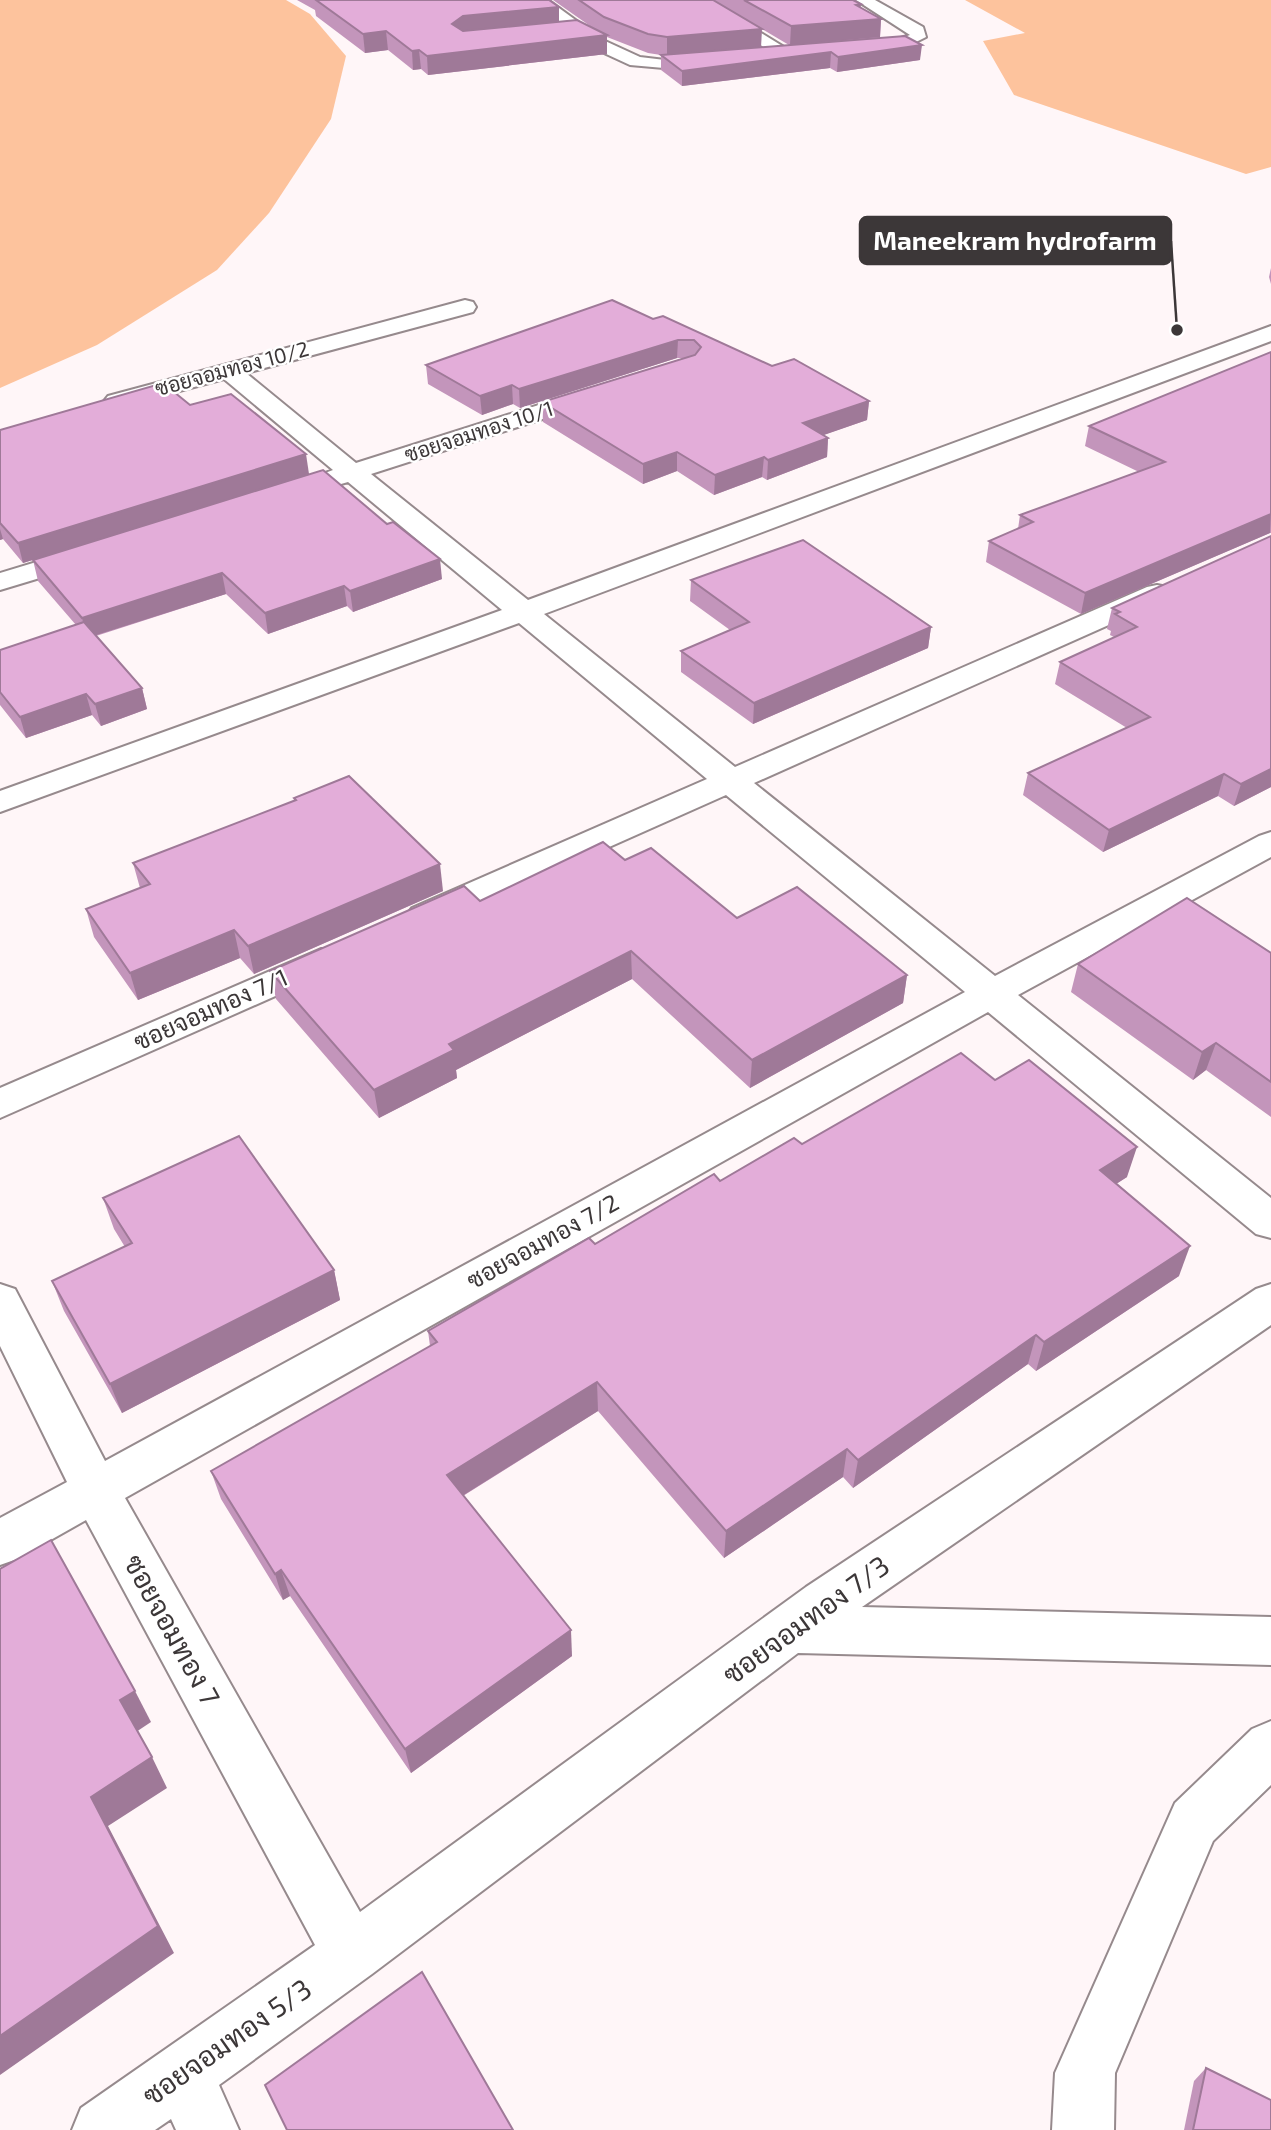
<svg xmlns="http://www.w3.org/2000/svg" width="1271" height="2130" font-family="'Exo 2',Sarabun,sans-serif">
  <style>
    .green { fill: #fdc39d }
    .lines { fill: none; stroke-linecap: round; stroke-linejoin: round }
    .minor-casing { stroke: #968a8d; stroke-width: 4 }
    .minor { fill: #fff; fill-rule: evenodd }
    .wall { fill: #c395bb; fill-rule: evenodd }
    .shaded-wall { fill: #9f7998 }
    .building { fill: #e3add9; stroke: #9f7998; stroke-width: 2 }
    .labels { text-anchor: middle; stroke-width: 5; stroke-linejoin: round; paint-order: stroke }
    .far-street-label { font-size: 21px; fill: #3c3738; stroke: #fff }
    .street-label { font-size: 24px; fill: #3c3738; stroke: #fff }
    .near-street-label { font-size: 28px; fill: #3c3738; stroke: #fff }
    .leader { fill: none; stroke: #3c3738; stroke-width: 2.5 }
    .callout-dot { fill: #3c3738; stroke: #fff; stroke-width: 2.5 }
    .callout { fill: #3c3738; stroke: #3c3738; stroke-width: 2.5 }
    .callout-label { font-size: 26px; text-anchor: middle; font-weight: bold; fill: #fff }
  </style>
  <rect width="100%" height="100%" fill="#fff6f8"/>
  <g class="green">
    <path d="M0,0H286L310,14L346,56L331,119L269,213L217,270L97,345L0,388Z"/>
    <path d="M965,0H1271V167L1246,174L1014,95L983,41L1025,33Z"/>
  </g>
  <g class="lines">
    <g class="minor-casing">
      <g id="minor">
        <path d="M530,0H548L603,40L640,57L665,60L714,56L722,61L714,66L675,69L630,65L591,47Z"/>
        <path d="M688,0H707L797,55L789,60L783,59Z"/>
        <path d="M856,0H875L923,27L926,37L904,48L855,50L853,47L855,44L901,38L910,35Z"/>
        <path d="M465,300L473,302L476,307L473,312L246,373L356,463L586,390L594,388L602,390L606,395L602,400L371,474L528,600L1271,326V341L544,614L735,767L1147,587L1157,585L1167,587L1171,593L1167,599L754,783L995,976L1259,836L1271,832V857L1018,995L1271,1198V1238L1256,1234L988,1012L125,1498L360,1912L806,1587L1256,1289L1271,1284V1325L862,1607L1271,1617V1665L798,1653L372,1974L219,2085L239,2130H176L171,2119L155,2130H72L81,2108L315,1945L86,1520L17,1559L0,1565V1518L67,1482L0,1346V1284L15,1289L105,1461L965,992L726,795L436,924L424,928L412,924L406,916L412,908L707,779L519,623L0,812V791L502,610L348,482L334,486L325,483L321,478L325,473L333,470L224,379L116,408L108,406L104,401L108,396Z"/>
        <path d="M86,547L96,549L100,555L96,561L0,590V573Z"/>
        <path d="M321,949L334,952L339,961L334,970L0,1118V1088Z"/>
        <path d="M1271,1721V1785L1213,1841L1115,2073L1114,2130H1052L1055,2073L1175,1803L1252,1729Z"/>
      </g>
    </g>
    <use href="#minor" class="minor"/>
  </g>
  <g class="wall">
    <path d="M297,0H549L559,22L593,28L553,0H853L861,4L860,7L881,19L880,37L920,60L837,72L830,68L682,86L661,70V55L648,53L607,37V54L428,75L421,69L413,70L388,50L365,53L316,16L315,10ZM752,23L789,45L761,47Z"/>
    <path d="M1271,268V284L1269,277Z"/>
    <path d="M653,319L772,366L869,401L867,420L823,435L828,438L827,457L767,480L762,477L714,495L677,471L643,484L543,422L542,402L683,358H677L520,408L513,404L482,415L428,384L426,365Z"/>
    <path d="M1271,352V533H1270L1081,614L986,562L989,541L1018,529L1020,515L1139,472L1085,446L1089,426Z"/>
    <path d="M190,405L309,474L23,563L3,539L0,540V430Z"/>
    <path d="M1271,536V787L1234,806L1218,796L1103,852L1023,795L1028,773L1127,728L1055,684L1060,662L1114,637L1110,635L1111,631L1107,629L1112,608Z"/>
    <path d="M33,560L442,579L353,612L347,606L268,634L226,594L96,636L142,688L147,709L101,726L92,715L26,738L0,705V650L76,625L38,581Z"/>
    <path d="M691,580L931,627L928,648L753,724L681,672V651L730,630L690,601Z"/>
    <path d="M294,798L443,891L254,974L240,958L138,1000L94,937L86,909L140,888L133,863L294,801Z"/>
    <path d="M625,860L737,918L907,975L903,1003L750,1088L632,979L456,1070L457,1078L379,1118L276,999L270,971L480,901Z"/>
    <path d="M1271,953V1117L1206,1070L1193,1080L1071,992L1078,964Z"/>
    <path d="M995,1080L1127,1177L1116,1184L1179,1276L1036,1371L1028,1364L853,1488L843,1477L724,1558L598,1411L463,1496L572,1656L411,1773L290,1596L283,1600L221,1499L211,1471L430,1346L428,1331L595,1244L720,1181L802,1144Z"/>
    <path d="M103,1198L334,1270L340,1300L122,1413L64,1311L52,1281L125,1247L114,1229Z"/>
    <path d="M1206,2068L1271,2130H1184L1194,2081Z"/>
  </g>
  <g class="shaded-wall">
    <path d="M861,4L859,20L881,19L880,37L790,45L791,26Z"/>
    <path d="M559,7V26L464,34L452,24L463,16Z"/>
    <path d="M762,29L761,48L667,56V37Z"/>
    <path d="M386,31L388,50L365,53L363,34Z"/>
    <path d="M607,35V54L428,75L427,56Z"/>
    <path d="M922,45L920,60L837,72L838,57Z"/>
    <path d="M419,50L421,69L413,70L412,51Z"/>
    <path d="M831,52L830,68L682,86V71Z"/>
    <path d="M678,340L677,358L520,408L519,389Z"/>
    <path d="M512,385L513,404L482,415L480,396Z"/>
    <path d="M869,401L867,420L801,443L803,423Z"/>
    <path d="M828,438L827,457L767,480L768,460Z"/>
    <path d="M677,452V471L643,484V464Z"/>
    <path d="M306,454L309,474L23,563L18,543Z"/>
    <path d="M764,457L762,477L714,495L715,475Z"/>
    <path d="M1271,514L1270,533L1081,614L1085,593Z"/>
    <path d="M0,529L3,539L0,540Z"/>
    <path d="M440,559L442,579L353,612L350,591Z"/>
    <path d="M222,573L226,594L87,638L82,618Z"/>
    <path d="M344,586L347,606L268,634L265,613Z"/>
    <path d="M931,627L928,648L753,724L754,703Z"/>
    <path d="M142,688L147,709L101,726L95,704Z"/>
    <path d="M86,694L92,715L26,738L20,717Z"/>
    <path d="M1271,769V787L1234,806L1241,784Z"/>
    <path d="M1224,774L1218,796L1103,852L1109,830Z"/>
    <path d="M440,864L443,891L254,974L248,946Z"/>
    <path d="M234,930L240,958L138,1000L130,973Z"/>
    <path d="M631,951L632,979L456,1070L457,1078L379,1118L374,1090L449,1044Z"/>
    <path d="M907,975L903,1003L750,1088L752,1060Z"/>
    <path d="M1216,1043L1206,1070L1193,1080L1202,1052Z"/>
    <path d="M1137,1147L1127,1177L1091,1200L1100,1170Z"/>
    <path d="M1190,1246L1179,1276L1036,1371L1044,1342Z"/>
    <path d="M334,1270L340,1300L122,1413L110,1384Z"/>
    <path d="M1036,1335L1028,1364L853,1488L858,1460Z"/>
    <path d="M597,1382L598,1411L451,1503L447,1475Z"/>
    <path d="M847,1449L843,1477L724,1558L726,1531Z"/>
    <path d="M281,1570L290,1596L283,1600L275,1574Z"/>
    <path d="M571,1630L572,1656L411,1773L405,1749Z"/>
    <path d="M135,1691L151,1722L136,1732L120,1700Z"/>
    <path d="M152,1757L167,1788L108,1826L174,1953L0,2075V2036L91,1797Z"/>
  </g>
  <g class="building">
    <path d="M316,0H549L559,7L463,16L452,24L463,31L577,20L607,35L427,56L419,50L412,51L386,31L363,34Z"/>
    <path d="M579,0H713L762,29L667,37L648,34L604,17Z"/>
    <path d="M744,0H853L861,4L856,5L881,19L791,26Z"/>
    <path d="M905,36L922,45L838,57L831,52L682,71L661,55Z"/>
    <path d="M612,300L653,319L663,316L772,366L794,359L869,401L803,423L828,438L768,460L764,457L715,475L677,452L643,464L542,402L695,355L701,347L694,340H678L519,389L512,385L480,396L426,365Z"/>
    <path d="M1271,352V514L1085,593L989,541L1033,522L1020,515L1165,462L1089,426Z"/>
    <path d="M163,383L190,405L231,394L306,454L18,543L0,523V430Z"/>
    <path d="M323,470L387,524L393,522L440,559L350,591L344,586L265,613L222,573L82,618L33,560Z"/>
    <path d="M1271,536V769L1241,784L1224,774L1109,830L1028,773L1150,717L1060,662L1137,627L1115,614L1120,612L1112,608Z"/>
    <path d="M803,540L931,627L754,703L681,651L749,622L691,580Z"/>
    <path d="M84,622L142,688L95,704L86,694L20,717L0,692V650Z"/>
    <path d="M349,776L440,864L248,946L234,930L130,973L86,909L150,884L133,863L296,800L294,798Z"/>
    <path d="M603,842L625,860L651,848L737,918L797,887L907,975L752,1060L631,951L449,1044L454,1050L374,1090L270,971L464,886L480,901Z"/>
    <path d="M1187,898L1271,953V1082L1216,1043L1202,1052L1078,964Z"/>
    <path d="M961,1053L995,1080L1029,1060L1137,1147L1100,1170L1190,1246L1044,1342L1036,1335L858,1460L847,1449L726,1531L597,1382L447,1475L571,1630L405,1749L281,1570L275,1574L211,1471L437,1342L428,1331L589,1238L595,1244L714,1174L720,1181L794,1138L802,1144Z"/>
    <path d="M239,1136L334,1270L110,1384L52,1281L132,1243L103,1198Z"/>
    <path d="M51,1540L135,1691L120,1700L152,1757L91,1797L158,1926L0,2036V1569Z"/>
    <path d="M422,1972L513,2130H287L265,2085Z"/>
    <path d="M1206,2068L1271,2100V2130H1193Z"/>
  </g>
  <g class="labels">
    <g class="far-street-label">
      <text transform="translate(232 369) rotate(-15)" y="7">ซอยจอมทอง 10/2</text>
      <text transform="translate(479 432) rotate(-18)" y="7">ซอยจอมทอง 10/1</text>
    </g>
    <g class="street-label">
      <text transform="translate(211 1010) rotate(-24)" y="8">ซอยจอมทอง 7/1</text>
      <text transform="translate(543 1242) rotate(-29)" y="8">ซอยจอมทอง 7/2</text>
    </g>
    <g class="near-street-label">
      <text transform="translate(806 1620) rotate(-36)" y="10">ซอยจอมทอง 7/3</text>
      <text transform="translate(172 1630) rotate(61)" y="10">ซอยจอมทอง 7</text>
      <text transform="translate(227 2042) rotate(-35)" y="10">ซอยจอมทอง 5/3</text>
    </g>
  </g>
  <path class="leader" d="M1177 330L1171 241"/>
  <circle class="callout-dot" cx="1177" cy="330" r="7"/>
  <rect class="callout" x="860" y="217" width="311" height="47" rx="7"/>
  <g class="callout-label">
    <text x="1015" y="250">Maneekram hydrofarm</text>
  </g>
</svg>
